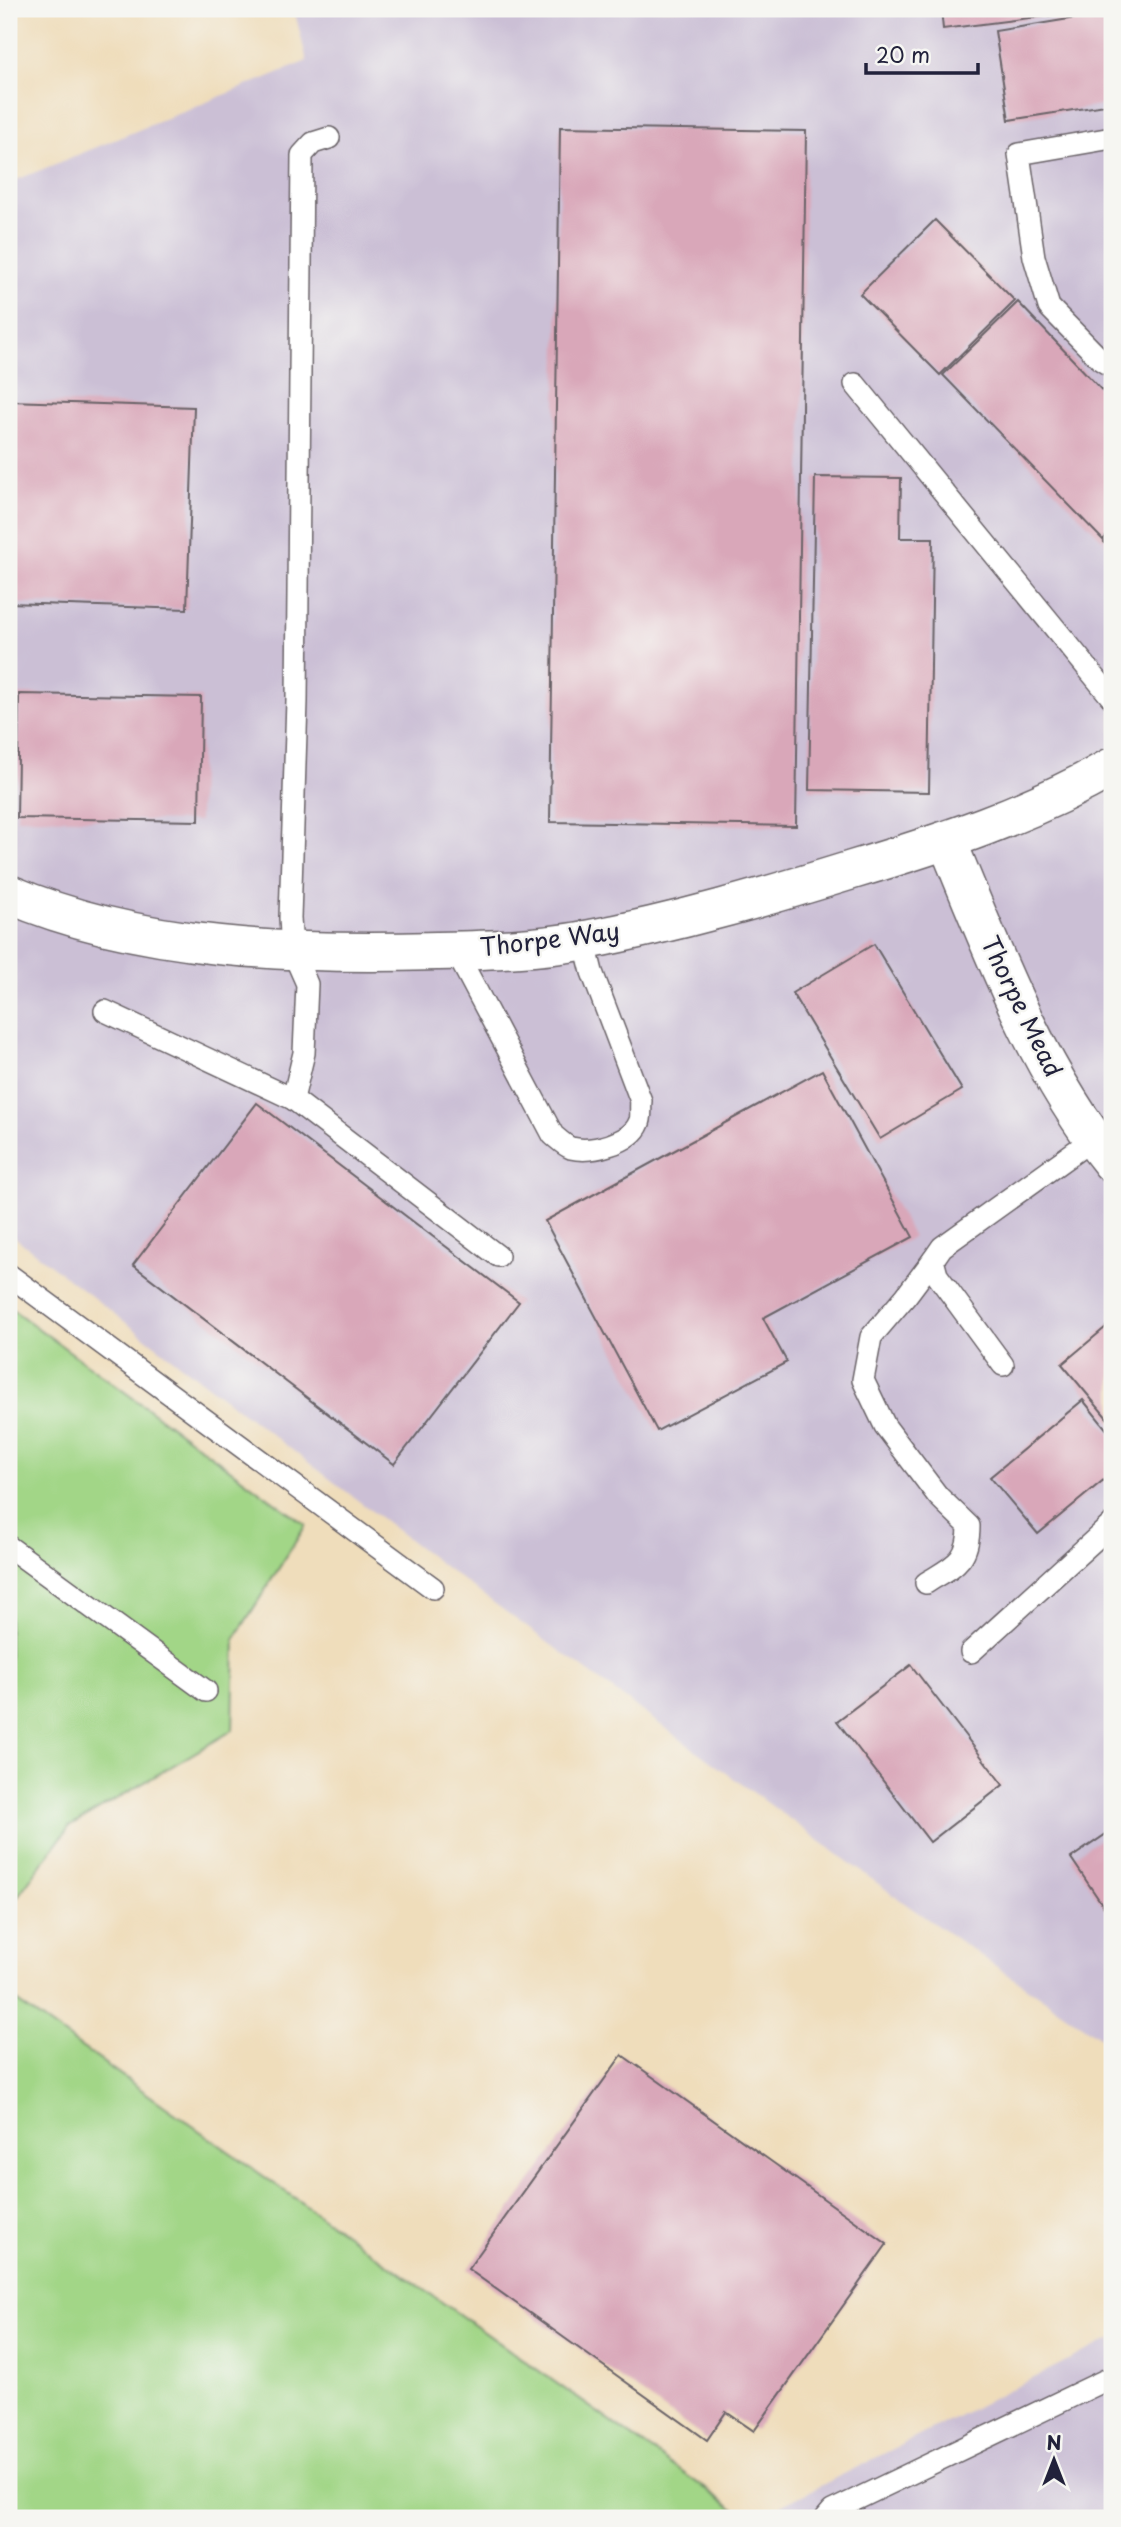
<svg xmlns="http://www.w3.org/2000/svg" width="1121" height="2527" font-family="'Playpen Sans',sans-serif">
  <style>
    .industrial { fill: #cbbfd5 }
    .green { fill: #a2d687; stroke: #627c61; stroke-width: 2 }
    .building { fill: #d9a7b9 }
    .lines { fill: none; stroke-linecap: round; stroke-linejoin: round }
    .lane-casing { stroke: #6a6368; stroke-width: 24 }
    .street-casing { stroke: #6a6368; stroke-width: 41 }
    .lane { stroke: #fff; stroke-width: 21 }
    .street { stroke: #fff; stroke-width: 38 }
    .labels { text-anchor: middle; stroke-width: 5; stroke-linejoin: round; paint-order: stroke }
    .street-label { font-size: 24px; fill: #22223b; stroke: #f6f6f2 }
  </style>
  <rect width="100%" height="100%" fill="#f6f6f2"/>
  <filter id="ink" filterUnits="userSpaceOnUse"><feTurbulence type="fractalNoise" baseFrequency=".0143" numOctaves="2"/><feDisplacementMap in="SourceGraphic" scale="14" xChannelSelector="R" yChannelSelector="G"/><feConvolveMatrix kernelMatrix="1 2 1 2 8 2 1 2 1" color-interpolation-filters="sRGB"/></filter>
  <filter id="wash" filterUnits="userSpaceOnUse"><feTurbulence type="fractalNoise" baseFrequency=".00686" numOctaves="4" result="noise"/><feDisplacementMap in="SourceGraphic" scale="28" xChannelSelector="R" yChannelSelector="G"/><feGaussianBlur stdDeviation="1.57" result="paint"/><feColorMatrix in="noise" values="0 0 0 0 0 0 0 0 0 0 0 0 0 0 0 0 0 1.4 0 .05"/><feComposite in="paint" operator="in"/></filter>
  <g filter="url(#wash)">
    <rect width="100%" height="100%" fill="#efddbb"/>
    <g class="industrial">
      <path d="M294,9H1112V2046L910,1907L446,1568L9,1233V183L307,61Z"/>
      <path d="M1112,2338V2518H757Z"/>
    </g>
    <g class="green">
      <path d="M9,1307L306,1525L235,1638L233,1730L69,1827L9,1908Z"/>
      <path d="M9,1996L747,2518H9Z"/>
    </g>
    <g id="blocks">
      <g class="building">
        <path d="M941,9H1061L1062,14L943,29Z"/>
        <path d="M1112,12V104L1009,120L995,31Z"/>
        <path d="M560,127L806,131L796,826L550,822Z"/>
        <path d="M935,220L1015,301L940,375L860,294Z"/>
        <path d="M1018,302L1112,401V530L1103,540L943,375Z"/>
        <path d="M9,401L194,407L187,609L9,603Z"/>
        <path d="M815,477L901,478L900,538H933L929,792L809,790Z"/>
        <path d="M1112,534V550L1104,542Z"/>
        <path d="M19,694L201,697L199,821L17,818Z"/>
        <path d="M874,944L962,1090L880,1139L792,993Z"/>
        <path d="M822,1070L913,1237L763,1318L787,1362L657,1431L545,1221Z"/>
        <path d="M257,1103L519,1302L394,1464L133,1265Z"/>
        <path d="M1112,1322V1424L1062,1364Z"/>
        <path d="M1083,1400L1112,1436V1473L1038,1534L990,1477Z"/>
        <path d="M911,1665L1003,1785L930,1842L837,1721Z"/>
        <path d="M1112,1830V1919L1071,1858Z"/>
        <path d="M622,2055L887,2244L754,2431L726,2412L707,2440L468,2269Z"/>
      </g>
    </g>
  </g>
  <g filter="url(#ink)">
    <use href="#blocks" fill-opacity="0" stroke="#6a6368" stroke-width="2"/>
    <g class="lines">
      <g class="lane-casing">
        <g id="lane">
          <path d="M329,138L313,143L302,155L297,701L290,918L292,950L307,984L304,1053L293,1099L498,1256"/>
          <path d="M1112,138L1019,154L1034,257L1049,307L1101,360L1112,367"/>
          <path d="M855,384L1112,698"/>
          <path d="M455,950L553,1135C558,1139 565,1146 571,1148C591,1153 631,1143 639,1123C642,1118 640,1107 641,1101L592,972L584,940"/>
          <path d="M105,1011L293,1099"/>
          <path d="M9,1275L433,1588"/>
          <path d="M1003,1365L937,1275L933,1260L942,1247L1094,1138"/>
          <path d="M9,1547L206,1691"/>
          <path d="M926,1583C953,1566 969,1562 969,1526L938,1496L885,1426L863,1380L871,1337L906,1296L933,1260"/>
          <path d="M971,1652L1112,1524"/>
          <path d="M826,2518L832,2511L1112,2377"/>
        </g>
      </g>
      <g class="street-casing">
        <g id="street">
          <path d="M947,841C993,952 1036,1068 1112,1163"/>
          <path d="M9,894C139,950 297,955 437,951C486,950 538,949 586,940C676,923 765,897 852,870C942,843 1030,814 1112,767"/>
        </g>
      </g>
      <use href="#lane" class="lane"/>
      <use href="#street" class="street"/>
    </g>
  </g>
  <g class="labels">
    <g class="street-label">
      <text transform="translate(550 940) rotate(-7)" y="8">Thorpe Way</text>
      <text transform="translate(1021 1007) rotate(64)" y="8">Thorpe Mead</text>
    </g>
  </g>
  <rect width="1121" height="2527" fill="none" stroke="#f6f6f2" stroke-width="35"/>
  <g transform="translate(1054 2460)" stroke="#f6f6f2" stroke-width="5" paint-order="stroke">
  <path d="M0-5L12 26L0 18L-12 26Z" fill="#22223b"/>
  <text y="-10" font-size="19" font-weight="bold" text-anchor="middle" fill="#22223b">N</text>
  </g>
  <path d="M866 63v10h112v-10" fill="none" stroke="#22223b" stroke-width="3.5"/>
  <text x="876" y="63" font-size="21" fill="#22223b" stroke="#f6f6f2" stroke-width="5" paint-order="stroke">20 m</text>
</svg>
